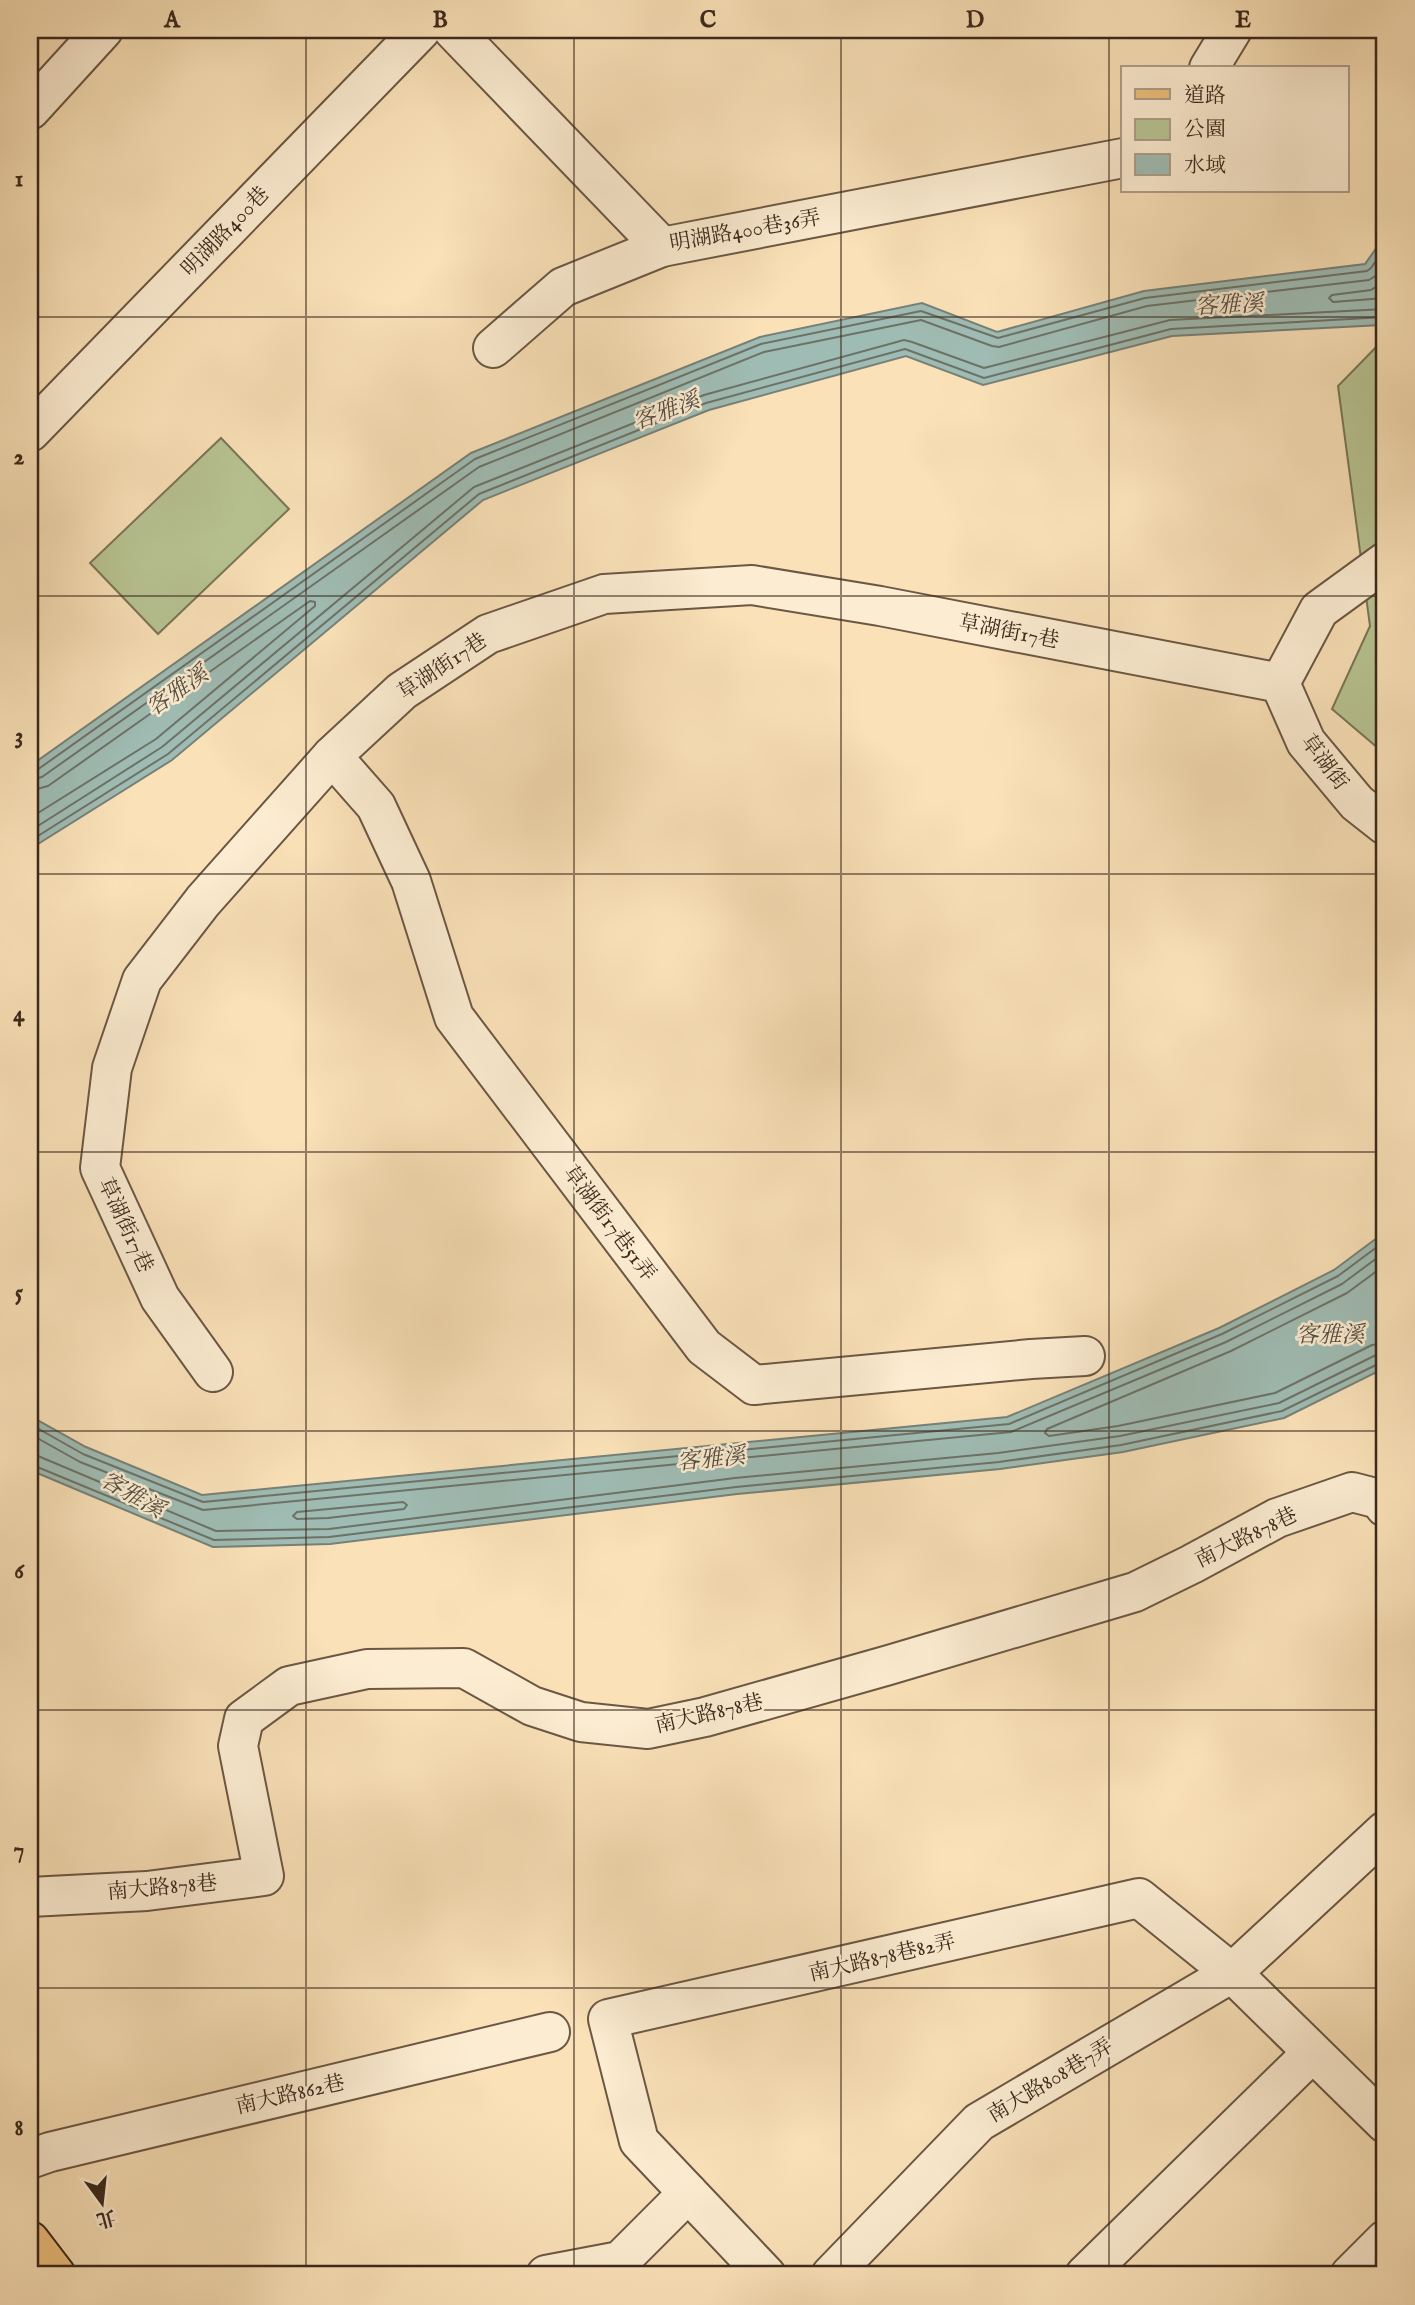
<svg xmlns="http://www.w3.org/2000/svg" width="1415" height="2305" font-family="'IM FELL English','Noto Serif TC',serif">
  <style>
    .green { fill: #b8c493; stroke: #7a7658; stroke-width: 2 }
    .water { fill: #9fbcb4; stroke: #778178; stroke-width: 2 }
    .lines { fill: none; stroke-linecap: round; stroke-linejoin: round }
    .shore { stroke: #6d7268; stroke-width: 2 }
    .minor-casing { stroke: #6b5744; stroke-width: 42 }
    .major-casing { stroke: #3b291d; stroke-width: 42 }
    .minor { stroke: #fcecd1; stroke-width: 38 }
    .major { stroke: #edc07c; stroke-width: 38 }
    .grid { fill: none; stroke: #3b291d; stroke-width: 2; stroke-opacity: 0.55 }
    .labels { text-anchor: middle; stroke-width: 5; stroke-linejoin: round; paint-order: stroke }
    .street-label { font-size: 21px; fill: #3b291d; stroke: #fcecd1 }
    .water-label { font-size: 23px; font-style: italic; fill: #544e43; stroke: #fcecd1 }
    .neatline { fill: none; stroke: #3b291d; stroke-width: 2.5 }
    .grid-label { font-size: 23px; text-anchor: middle; font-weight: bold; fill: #3b291d }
  </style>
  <rect width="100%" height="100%" fill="#fae1b8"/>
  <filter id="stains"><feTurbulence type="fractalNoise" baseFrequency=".00286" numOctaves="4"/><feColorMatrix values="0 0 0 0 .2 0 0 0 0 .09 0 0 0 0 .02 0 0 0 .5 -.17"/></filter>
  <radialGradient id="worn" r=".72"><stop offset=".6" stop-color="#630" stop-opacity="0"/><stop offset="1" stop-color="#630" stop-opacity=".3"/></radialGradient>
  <g class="green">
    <path d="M1385,338V754L1332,709L1370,626L1338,386Z"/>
    <path d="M221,438L289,509L158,634L90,563Z"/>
  </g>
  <g class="water">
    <path d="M1385,236V321L1382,325L1172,336L983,385L906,356L709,410L483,500L172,760L30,849V766L471,453L760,337L922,303L997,332L1144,291L1365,264Z"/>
    <path d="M1385,1232V1368L1284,1418L1123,1452L1000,1469L737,1494L330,1544L213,1547L30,1470V1416L86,1447L202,1495L1007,1417L1219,1328L1334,1270Z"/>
  </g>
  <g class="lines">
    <g class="shore">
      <path d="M1385,281L1371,290L1332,295L1329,298L1333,302L1385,298"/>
      <path d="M30,771L37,770L475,459L761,344L921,311L998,338L1145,298L1367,271L1371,268L1385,248"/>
      <path d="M30,780L42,777L479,467L764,352L921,320L992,346L999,347L1147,306L1369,280L1377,275L1385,263"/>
      <path d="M30,791L48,786L310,601L315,602V606L156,739L30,818"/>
      <path d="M30,831L162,747L474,487L704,395L904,340L912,342L984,368L1170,320L1385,309"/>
      <path d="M30,841L168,754L479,494L706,403L905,349L984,378L1171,329L1385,317"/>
      <path d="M1385,1265L1347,1293L1231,1351L1047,1429L1045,1433L1049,1436L1118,1426L1275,1393L1372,1345L1385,1343"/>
      <path d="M30,1424L83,1454L203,1502L1009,1424L1222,1334L1338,1276L1385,1241"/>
      <path d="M30,1434L80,1462L203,1510L1011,1432L1226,1342L1342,1284L1385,1252"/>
      <path d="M30,1455L38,1456L216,1531L329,1529L735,1478L998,1453L1120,1436L1279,1403L1376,1355L1385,1353"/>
      <path d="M30,1464L214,1540L329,1537L736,1487L999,1462L1121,1445L1282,1411L1380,1363L1385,1362"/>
      <path d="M403,1502L407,1505L404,1509L328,1518L297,1519L293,1516L297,1512Z"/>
    </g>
    <g class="minor-casing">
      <g id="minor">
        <path d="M453,30L662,247L1123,158"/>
        <path d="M1209,68L1232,30"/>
        <path d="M30,110L103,30"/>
        <path d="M493,348L563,287L662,247"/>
        <path d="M30,432L421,30"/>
        <path d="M1385,562L1319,610L1280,683L1306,742L1357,803L1385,825"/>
        <path d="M332,756L376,806L411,881L454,1017L704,1347L754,1385L1031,1359L1085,1356"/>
        <path d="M213,1372L160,1298L100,1168L112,1068L142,980L203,901L332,756L402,691L488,634L604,594L752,585L880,606L1280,683"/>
        <path d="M30,1897L147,1891L264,1876L238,1746L244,1719L289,1686L367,1669L464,1668L532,1706L581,1722L648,1729L705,1717L889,1665L1135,1592L1192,1564L1277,1518L1352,1492L1379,1499L1385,1507"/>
        <path d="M30,2159L50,2152L550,2032"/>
        <path d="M546,2275L620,2261L688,2193"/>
        <path d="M766,2275L639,2141L608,2019L1139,1898L1232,1973L1385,2123"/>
        <path d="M831,2275L979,2122L1232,1973L1385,1831"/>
        <path d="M1085,2275L1312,2053"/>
        <path d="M1350,2275L1385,2240"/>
      </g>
    </g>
    <g class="major-casing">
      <path id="major" d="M30,2241L56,2275"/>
    </g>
    <use href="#minor" class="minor"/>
    <use href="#major" class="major"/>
  </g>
  <path class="grid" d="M306,30V2275M574,30V2275M841,30V2275M1109,30V2275M30,317H1385M30,596H1385M30,874H1385M30,1152H1385M30,1431H1385M30,1710H1385M30,1988H1385"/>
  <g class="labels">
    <g class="street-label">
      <text transform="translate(745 230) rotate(-10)" y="7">明湖路400巷36弄</text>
      <text transform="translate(225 231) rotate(-46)" y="7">明湖路400巷</text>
      <text transform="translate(1009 631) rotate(11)" y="7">草湖街17巷</text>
      <text transform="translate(442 666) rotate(-34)" y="7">草湖街17巷</text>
      <text transform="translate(1325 762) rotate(53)" y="7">草湖街</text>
      <text transform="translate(610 1223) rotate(53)" y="7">草湖街17巷51弄</text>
      <text transform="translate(126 1225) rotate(65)" y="7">草湖街17巷</text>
      <text transform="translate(1246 1537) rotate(-26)" y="7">南大路878巷</text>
      <text transform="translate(709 1713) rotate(-13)" y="7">南大路878巷</text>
      <text transform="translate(162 1887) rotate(-5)" y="7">南大路878巷</text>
      <text transform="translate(882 1957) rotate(-13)" y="7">南大路878巷82弄</text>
      <text transform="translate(1050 2080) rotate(-31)" y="7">南大路808巷7弄</text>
      <text transform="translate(290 2094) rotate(-13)" y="7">南大路862巷</text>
    </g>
    <g class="water-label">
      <text transform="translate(1229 304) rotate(-3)" y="8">客雅溪</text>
      <text transform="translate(666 410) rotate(-20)" y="8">客雅溪</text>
      <text transform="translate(177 690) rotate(-35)" y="8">客雅溪</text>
      <text x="1330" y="1342">客雅溪</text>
      <text transform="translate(711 1458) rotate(-6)" y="8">客雅溪</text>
      <text transform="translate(133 1494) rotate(30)" y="8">客雅溪</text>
    </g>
  </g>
  <rect width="1415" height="2305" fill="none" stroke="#fae1b8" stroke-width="77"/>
  <rect x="1121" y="66" width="228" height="126" fill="#fcecd1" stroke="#af9e89" stroke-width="2"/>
  <rect x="1135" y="89" width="35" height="10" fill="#edc07c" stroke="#af9e89" stroke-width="2"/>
  <text x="1184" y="102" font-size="21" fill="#3b291d">道路</text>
  <rect x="1135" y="119" width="35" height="21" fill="#b8c493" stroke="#af9e89" stroke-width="2"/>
  <text x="1184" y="136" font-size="21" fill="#3b291d">公園</text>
  <rect x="1135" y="154" width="35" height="21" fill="#9fbcb4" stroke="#af9e89" stroke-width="2"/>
  <text x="1184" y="172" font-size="21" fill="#3b291d">水域</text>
  <g transform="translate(102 2203) rotate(165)" stroke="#fcecd1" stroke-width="5" paint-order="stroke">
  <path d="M0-5L12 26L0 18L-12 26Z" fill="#3b291d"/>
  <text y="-10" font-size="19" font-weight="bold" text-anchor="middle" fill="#3b291d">北</text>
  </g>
  <rect x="38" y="38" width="1338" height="2228" class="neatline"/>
  <g class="grid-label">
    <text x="172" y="27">A</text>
    <text x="440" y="27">B</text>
    <text x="708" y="27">C</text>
    <text x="975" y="27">D</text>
    <text x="1243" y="27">E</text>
    <text x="19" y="186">1</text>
    <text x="19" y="464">2</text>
    <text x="19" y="743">3</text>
    <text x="19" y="1021">4</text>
    <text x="19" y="1300">5</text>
    <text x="19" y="1578">6</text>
    <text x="19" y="1857">7</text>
    <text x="19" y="2135">8</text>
  </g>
  <rect width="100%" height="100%" filter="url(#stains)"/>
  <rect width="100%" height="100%" fill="url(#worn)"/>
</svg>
